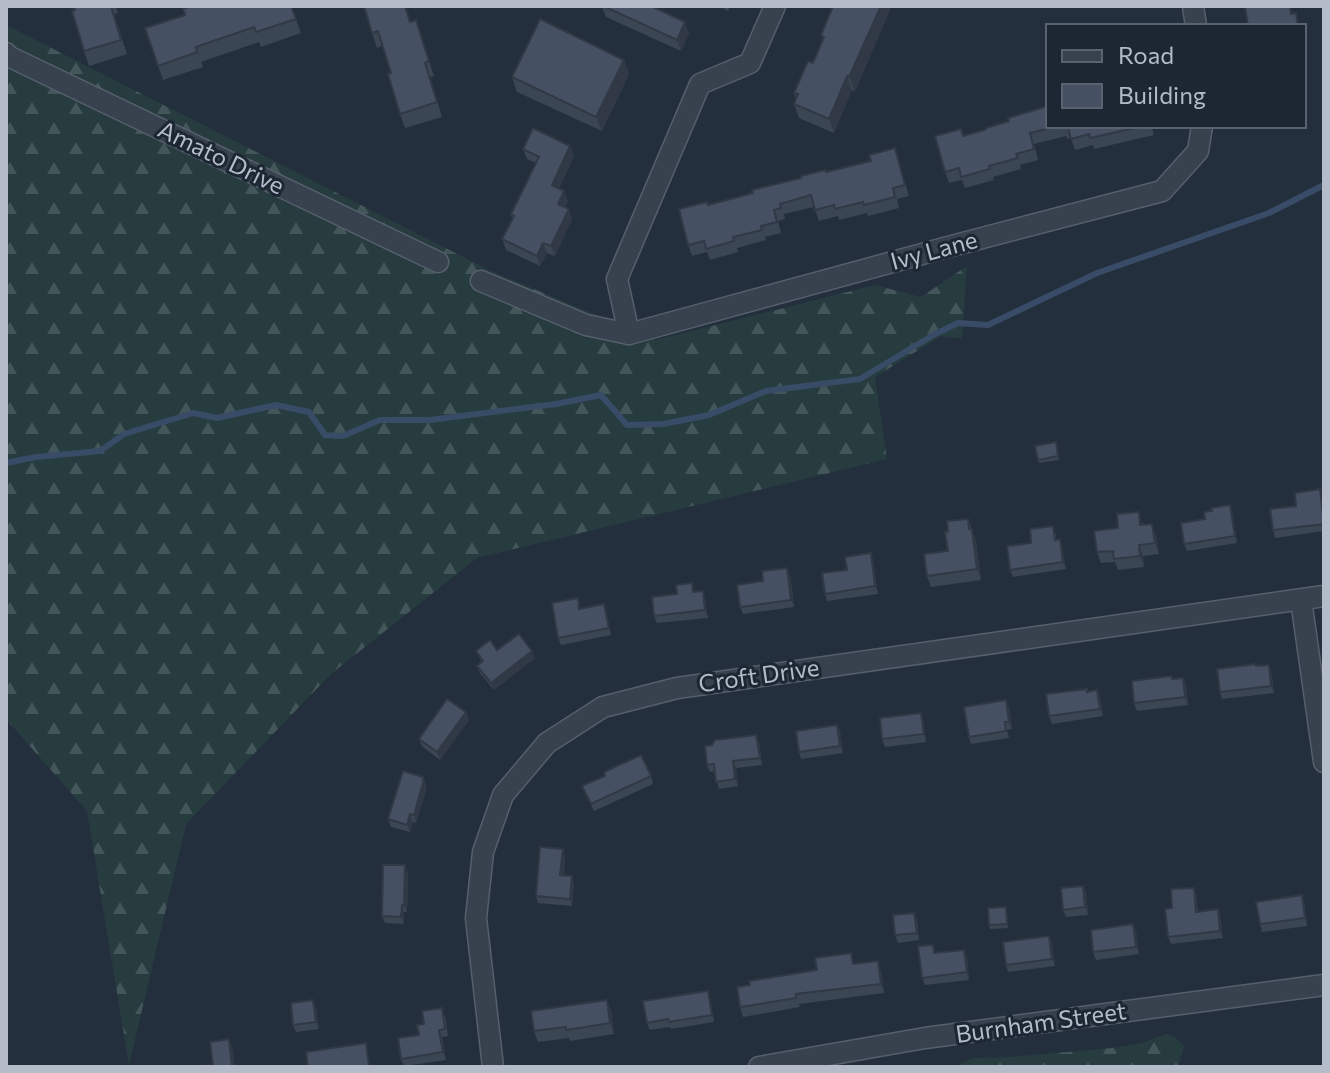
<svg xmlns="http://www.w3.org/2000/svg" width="1330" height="1073" font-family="Commissioner,sans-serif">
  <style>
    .forest { fill: url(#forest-firs) }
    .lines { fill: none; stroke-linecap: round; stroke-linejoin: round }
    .stream { stroke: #394c67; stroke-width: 6 }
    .street-casing { stroke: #565f6c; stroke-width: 23 }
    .street { stroke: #38414e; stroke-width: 20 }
    .wall { fill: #3b4654 }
    .shaded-wall { fill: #303945 }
    .building { fill: #455162; stroke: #303945; stroke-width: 2 }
    .labels { text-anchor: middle; stroke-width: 6; stroke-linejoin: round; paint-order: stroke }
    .street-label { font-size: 24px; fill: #b4bcc9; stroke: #1d2633 }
  </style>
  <defs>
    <pattern id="forest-firs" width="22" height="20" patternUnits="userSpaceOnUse" patternTransform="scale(2)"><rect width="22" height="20" fill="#263c3f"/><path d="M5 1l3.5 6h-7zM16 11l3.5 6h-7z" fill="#435659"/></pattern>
  </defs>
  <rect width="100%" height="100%" fill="#242f3e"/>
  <g class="forest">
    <path d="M6,25L491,271L656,340L875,285L921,297L967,266L962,339L941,336L875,377L887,459L477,558L331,674L186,824L129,1065L87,811L6,719Z"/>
    <path d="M1166,1034L1174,1036L1184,1046L1178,1067H955L972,1058L1010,1057L1112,1048L1142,1043Z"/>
  </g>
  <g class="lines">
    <path class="stream" d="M6,463L36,457L100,451L124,434L193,413L217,418L276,405L309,412L325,435L343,436L380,420H430L556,404L601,395L627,425L663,424L709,415L766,391L860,379L935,334L958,323L988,325L1097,273L1269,213L1324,185"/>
    <g class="street-casing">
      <g id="street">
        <path d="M1193,6L1196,26"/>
        <path d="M6,53L8,56L438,262"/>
        <path d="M481,281L586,325L629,334L944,248L1162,191L1198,151L1202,126"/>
        <path d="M629,334L617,279L700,84L750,63L775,6"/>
        <path d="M1301,600L1324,762"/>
        <path d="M493,1067L476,918L483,852L503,795L547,743L603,707L677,688L1324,596"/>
        <path d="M759,1067L925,1038L1324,985"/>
      </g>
    </g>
    <use href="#street" class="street"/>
  </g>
  <g class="wall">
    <path d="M73,6H115L118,13L114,14L127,54L89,66L84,51Z"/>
    <path d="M291,6L301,33L261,47L259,42L201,62L203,67L163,80L145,28Z"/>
    <path d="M602,6L689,33L681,51L606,17Z"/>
    <path d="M713,6H730L728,11L719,6L716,7Z"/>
    <path d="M833,6L855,92L852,90L834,133L799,118L794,104L796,99L794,93L813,63L823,40L821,35Z"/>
    <path d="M416,20L434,76L430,77L442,117L405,128L400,114L391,73L382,46L377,48L372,33Z"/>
    <path d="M624,60L629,74L602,131L517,92L512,77Z"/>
    <path d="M1009,121L1048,126H1158L1152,128L1154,135L1094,149L1093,145L1075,150L1071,138L1067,139L1066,136L1034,144L1038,160L1020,165L1021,169L993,177L994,180L965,188L962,180L949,183L945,172L963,136L985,130Z"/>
    <path d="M570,146L574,156L559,188L568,201L565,207L572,219L555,256L547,253L540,266L506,250L502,239L512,219L511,214L536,163L527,159L523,149Z"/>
    <path d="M895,148L909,196L897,199L899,208L868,216L867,213L839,220L838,216L819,221L814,207L784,214L785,219L778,221L781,233L765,237L766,240L737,248L738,252L710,260L707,252L692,256L688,245L708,205L871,161Z"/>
    <path d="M1057,446L1059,460L1039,463L1038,460Z"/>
    <path d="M1323,497L1324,531L1275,538L1273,530L1296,506Z"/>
    <path d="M1232,512L1237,543L1187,551L1184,544L1205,519Z"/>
    <path d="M968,519L976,541L981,580L931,587L927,576L948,551V532Z"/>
    <path d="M1143,523V525L1156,535L1159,554L1143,556L1144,567L1118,570L1115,562L1101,563L1097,552L1118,528Z"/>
    <path d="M1056,534V539L1062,546L1066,569L1013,577L1010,570L1031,543Z"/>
    <path d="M871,553L873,561L878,594L827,601L825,594L847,570Z"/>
    <path d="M790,575L794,607L743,614L740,607L763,581Z"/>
    <path d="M703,591L705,599L708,618L657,623L654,616L694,592Z"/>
    <path d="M604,604L611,635L561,645L558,638L581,608Z"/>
    <path d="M476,651L535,658L494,690L480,673L477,666L482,663Z"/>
    <path d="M1269,665L1271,672L1274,693L1222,699L1220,692L1257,666Z"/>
    <path d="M1183,678L1186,685L1188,705L1137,711L1134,703Z"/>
    <path d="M1097,690L1100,697L1103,716L1052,724L1049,716L1088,691Z"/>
    <path d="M1006,700L1009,708L1012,729L1007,730L1009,738L971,744L969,737Z"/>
    <path d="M466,712L469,720L440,760L422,746L419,739Z"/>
    <path d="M923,720L926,742L885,747L882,739Z"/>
    <path d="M837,725L840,732L843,753L801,759L799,752Z"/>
    <path d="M756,735L759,742L762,765L736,768L738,786L719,789L715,771L710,772L707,765Z"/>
    <path d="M651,776L653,784L594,811L582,786Z"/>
    <path d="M423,777L426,784V790L416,823L413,822L410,832L391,827L388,819Z"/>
    <path d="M565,856L564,875L574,883L572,906L538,903L536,896Z"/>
    <path d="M408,873L407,912H404V924L385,923L382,916Z"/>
    <path d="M1083,886L1086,893L1088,915L1066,917L1063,910Z"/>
    <path d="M1196,894L1198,911L1218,909L1220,916L1223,938L1171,944L1168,937L1172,908Z"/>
    <path d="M1304,902L1307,926L1262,932L1260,924Z"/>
    <path d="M1007,911L1008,928L990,929L989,925Z"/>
    <path d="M914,913L917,920L919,940L898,943L895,935Z"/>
    <path d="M1136,932L1139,954L1096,960L1093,952Z"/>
    <path d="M1049,936L1052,944L1055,966L1008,972L1006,965Z"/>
    <path d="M936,953L967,957L969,980L925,985L922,978Z"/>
    <path d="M855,964L881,971L884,993L799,1004L800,1007L743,1017L740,1007Z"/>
    <path d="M710,998L714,1022L671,1029L670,1027L650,1030L647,1023Z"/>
    <path d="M607,1000L611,1011L614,1034L570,1041L569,1038L538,1042L534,1031Z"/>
    <path d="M316,1008L319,1029L296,1032L293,1025Z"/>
    <path d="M445,1016L448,1036L442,1037L446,1060L404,1066L401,1059L419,1035L424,1024Z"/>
  </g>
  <g class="shaded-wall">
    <path d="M881,6H892L855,92L849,77Z"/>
    <path d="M685,22L689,33L681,51L677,40Z"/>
    <path d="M624,60L629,74L602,131L596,117Z"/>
    <path d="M847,76L852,90L834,133L829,119Z"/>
    <path d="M570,146L574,156L555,195L552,185Z"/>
    <path d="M564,191L568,201L562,214L558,204Z"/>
    <path d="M569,209L572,219L555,256L551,246Z"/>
    <path d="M543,243L547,253L540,266L537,256Z"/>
    <path d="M1230,505L1232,512L1237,543L1235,536Z"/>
    <path d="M1152,524L1156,535L1159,554L1155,543Z"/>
    <path d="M972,530L976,541L981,580L977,569Z"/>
    <path d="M1060,539L1062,546L1066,569L1063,562Z"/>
    <path d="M1139,545L1143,556L1144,567L1140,556Z"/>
    <path d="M871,553L873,561L878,594L875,586Z"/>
    <path d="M787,568L790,575L794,607L791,600Z"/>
    <path d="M703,591L705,599L708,618L705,610Z"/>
    <path d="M532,651L535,658L494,690L491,683Z"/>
    <path d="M1269,665L1271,672L1274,693L1271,686Z"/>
    <path d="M1183,678L1186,685L1188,705L1185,697Z"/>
    <path d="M1097,690L1100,697L1103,716L1100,709Z"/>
    <path d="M1006,700L1009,708L1012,729L1009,722Z"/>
    <path d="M466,712L469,720L440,760L437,752Z"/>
    <path d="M921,713L923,720L926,742L924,734Z"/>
    <path d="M837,725L840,732L843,753L840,746Z"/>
    <path d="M756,735L759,742L762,765L760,758Z"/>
    <path d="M733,761L736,768L738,786L735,779Z"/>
    <path d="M423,777L426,784V790L416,823L414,815Z"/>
    <path d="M410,814L413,822L410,832L407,825Z"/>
    <path d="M563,849L565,856L563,882L560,875Z"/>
    <path d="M405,865L408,873L407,912L404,905Z"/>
    <path d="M572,876L574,883L572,906L570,899Z"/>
    <path d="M1083,886L1086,893L1088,915L1085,907Z"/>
    <path d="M1194,888L1196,894L1198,918L1196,912Z"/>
    <path d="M1302,895L1304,902L1307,926L1305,918Z"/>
    <path d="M402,905L404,912V924L401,917Z"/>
    <path d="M1218,909L1220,916L1223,938L1220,931Z"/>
    <path d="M914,913L917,920L919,940L917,933Z"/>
    <path d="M1133,924L1136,932L1139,954L1136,947Z"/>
    <path d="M1049,936L1052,944L1055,966L1052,959Z"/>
    <path d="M964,950L967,957L969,980L967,972Z"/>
    <path d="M878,961L881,971L884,993L881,984Z"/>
    <path d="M708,991L710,998L714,1022L712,1015Z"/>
    <path d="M313,1000L316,1008L319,1029L316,1022Z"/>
    <path d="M607,1000L611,1011L614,1034L610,1023Z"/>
    <path d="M439,1030L442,1037L446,1060L443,1052Z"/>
    <path d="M229,1039L233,1050L235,1067H232Z"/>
  </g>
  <g class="building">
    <path d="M73,6H111L121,40L84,51L72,11L75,10Z"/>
    <path d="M191,6H291L296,19L256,32L254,27L196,47L197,52L158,66L145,28L185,15L183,9Z"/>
    <path d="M364,6H405L410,22L416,20L429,61L425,63L437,102L400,114L388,74L391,73L378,31L372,33Z"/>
    <path d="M603,6H651L685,22L677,40Z"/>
    <path d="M833,6H881L849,77L847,76L829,119L794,104L798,94L794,93L808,61L813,63L824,37L821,35Z"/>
    <path d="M1245,6H1290L1291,14L1296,13L1298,26H1248Z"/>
    <path d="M540,19L624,60L596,117L512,77Z"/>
    <path d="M1048,106V126H1059L1030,133L1034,149L1016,154L1018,158L989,166L990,169L961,177L959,168L945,172L935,136L961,129L963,136L985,130L986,128L1009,121L1008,118Z"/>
    <path d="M1063,126H1143L1090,138L1089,134L1071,139L1068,127L1063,128Z"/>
    <path d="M533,128L570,146L552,185L564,191L558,204L569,209L551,246L543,243L537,256L502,239L514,216L511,214L539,157L523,149Z"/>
    <path d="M895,148L905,185L893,188L895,197L864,205L863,202L835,209L834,205L815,210L811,195L780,204L781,208L774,210L777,222L761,226L762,230L733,237L734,241L706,249L704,241L688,245L679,209L707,202L708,205L753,193L752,190L801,178V176L825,170L826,172L871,161L869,155Z"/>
    <path d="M1056,442L1058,456L1038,460L1035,446Z"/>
    <path d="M1320,489L1324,524L1273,530L1270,509L1296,506L1295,493Z"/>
    <path d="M1230,505L1235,536L1184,544L1181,523L1205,519L1204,512L1212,511L1211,508Z"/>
    <path d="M1139,512L1140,525L1152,524L1155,543L1139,545L1140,556L1114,559L1113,551L1097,552L1094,531L1118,528L1117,514Z"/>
    <path d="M968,519L969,529L972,530L977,569L927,576L924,554L948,551L945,532H948L947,521Z"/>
    <path d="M1053,526L1055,540L1060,539L1063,562L1010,570L1007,546L1031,543L1030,529Z"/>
    <path d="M871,553L875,586L825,594L822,573L847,570L845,557Z"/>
    <path d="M787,568L791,600L740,607L737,585L763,581L762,571Z"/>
    <path d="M692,583L693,592L703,591L705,610L654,616L652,597L677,594L676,585Z"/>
    <path d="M578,598L579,609L604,604L609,628L558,638L552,603Z"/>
    <path d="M519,634L532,651L491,683L477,666L483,661L476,651L490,640L497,650Z"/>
    <path d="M1256,664V666L1269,665L1271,686L1220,692L1217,669Z"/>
    <path d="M1171,676L1172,679L1183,678L1185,697L1134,703L1132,681Z"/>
    <path d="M1087,689V692L1097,690L1100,709L1049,716L1046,694Z"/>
    <path d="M447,699L466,712L437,752L419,739Z"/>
    <path d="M1006,700L1009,722H1005L1006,731L969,737L964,707Z"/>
    <path d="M921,713L924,734L882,739L880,718Z"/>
    <path d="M837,725L840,746L799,752L796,731Z"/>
    <path d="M756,735L760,758L733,761L735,779L716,782L714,764L707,765L705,746L712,745L715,740Z"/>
    <path d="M641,755L651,776L591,804L582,786L605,776L604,772Z"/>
    <path d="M403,771L423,777V783L414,815L410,814L407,825L388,819Z"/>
    <path d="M540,847L563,849L560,875L572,876L570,899L536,896Z"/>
    <path d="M383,865H405L404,905H402L401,917L382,916Z"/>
    <path d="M1083,886L1085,907L1063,910L1061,888Z"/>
    <path d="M1194,888L1196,912L1218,909L1220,931L1168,937L1165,909L1172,908L1171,889Z"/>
    <path d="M1302,895L1305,918L1260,924L1256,902Z"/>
    <path d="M1006,907L1007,924L989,925L988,908Z"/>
    <path d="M914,913L917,933L895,935L893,915Z"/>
    <path d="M1133,924L1136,947L1093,952L1091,930Z"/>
    <path d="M1049,936L1052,959L1006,965L1003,942Z"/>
    <path d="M933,945L934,953L964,950L967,972L922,978L918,946Z"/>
    <path d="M851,953L853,964L878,961L881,984L796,994V998L740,1007L737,987L750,985L749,981L817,970L815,958Z"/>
    <path d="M708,991L712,1015L669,1022L668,1019L647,1023L643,1001Z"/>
    <path d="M313,1000L316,1022L293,1025L291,1003Z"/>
    <path d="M607,1000L610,1023L566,1030V1027L534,1031L531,1011Z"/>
    <path d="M442,1008L445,1029L439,1030L443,1052L401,1059L398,1038L419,1035L417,1025L424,1024L422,1011Z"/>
    <path d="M229,1039L232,1067H194L213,1065L210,1042Z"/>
    <path d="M366,1043L369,1066L360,1067H308L306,1052Z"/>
  </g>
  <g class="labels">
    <g class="street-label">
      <text transform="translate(221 158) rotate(26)" y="8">Amato Drive</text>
      <text transform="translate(934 251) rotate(-15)" y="8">Ivy Lane</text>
      <text transform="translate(759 676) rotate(-8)" y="8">Croft Drive</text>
      <text transform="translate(1041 1023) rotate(-8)" y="8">Burnham Street</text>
    </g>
  </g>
  <rect width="1330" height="1073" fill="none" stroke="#b4bcc9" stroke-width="16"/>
  <rect x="1046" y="24" width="260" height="104" fill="#1d2633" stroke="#59626f" stroke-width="2"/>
  <rect x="1062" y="50" width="40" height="12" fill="#38414e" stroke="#59626f" stroke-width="2"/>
  <text x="1118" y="64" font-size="24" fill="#b4bcc9">Road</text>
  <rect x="1062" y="84" width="40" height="24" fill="#455162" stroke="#59626f" stroke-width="2"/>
  <text x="1118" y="104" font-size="24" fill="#b4bcc9">Building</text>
</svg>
